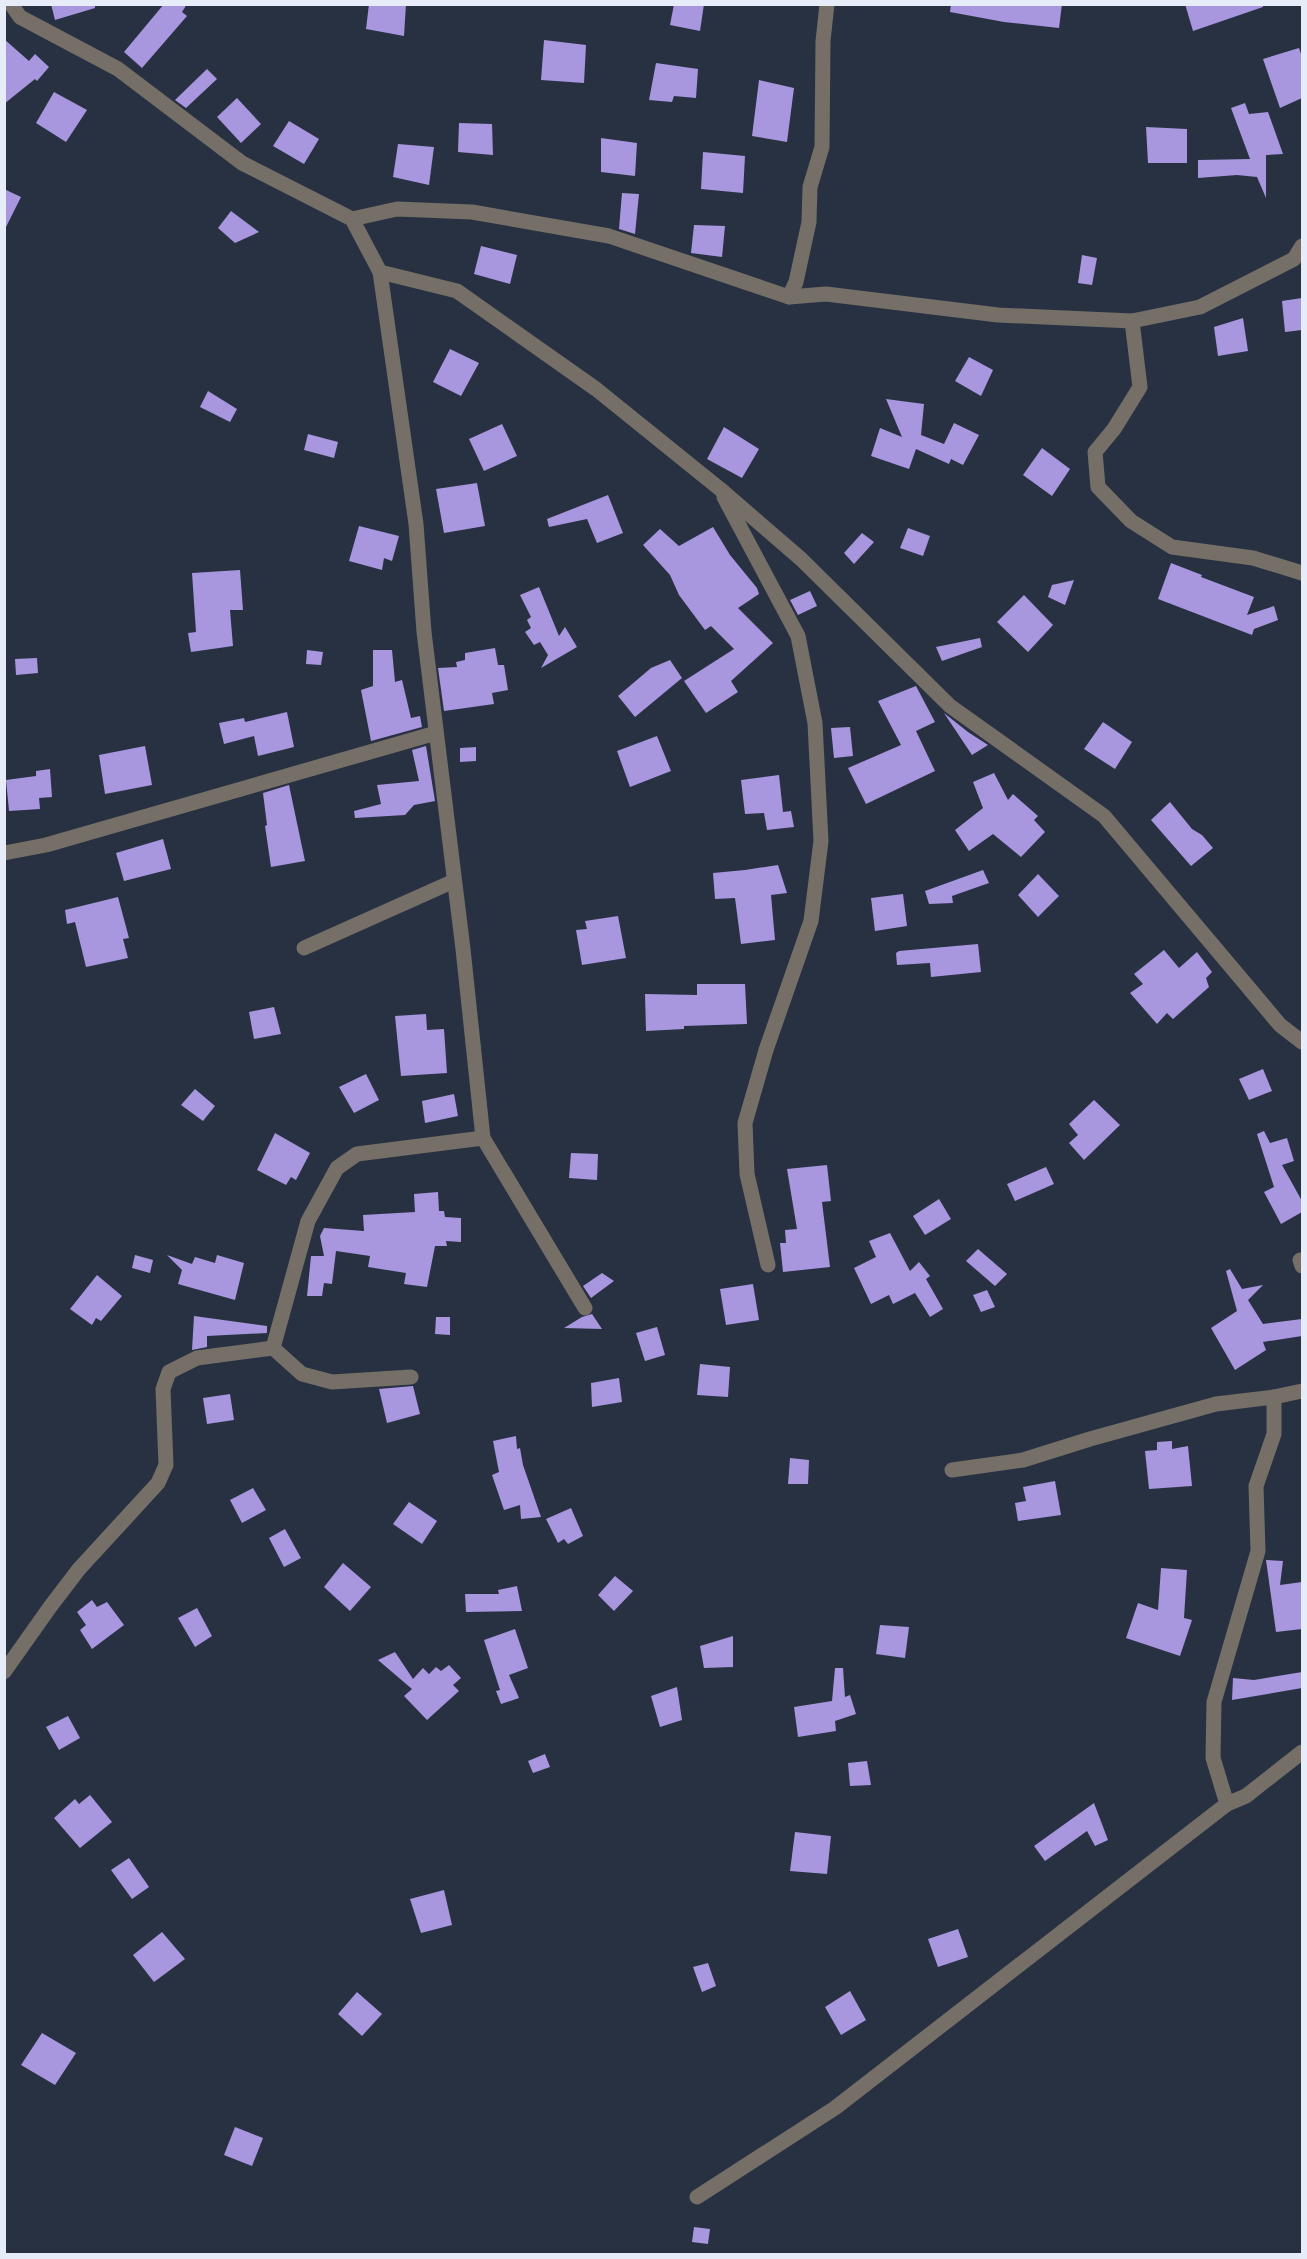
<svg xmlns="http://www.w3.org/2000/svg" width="1307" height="2259" font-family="Poppins,sans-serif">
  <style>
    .building { fill: #a896df }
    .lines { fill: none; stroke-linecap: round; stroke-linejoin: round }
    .minor { stroke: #756f67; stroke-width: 15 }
  </style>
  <rect width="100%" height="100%" fill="#273142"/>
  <g class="building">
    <path d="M51,4H95V8L55,20Z"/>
    <path d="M164,4H187L182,12L187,16L142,68L124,52Z"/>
    <path d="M369,4H406L404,36L366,29Z"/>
    <path d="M674,4H704L700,31L670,25Z"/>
    <path d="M951,4H1062L1059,28L1004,22L950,12Z"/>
    <path d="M1185,4H1263V7L1193,31Z"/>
    <path d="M4,39L29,61L35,54L49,67L37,81L35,79L4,104Z"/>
    <path d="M544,40L586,45L584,83L541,80Z"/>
    <path d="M1299,48L1302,57V98L1280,108L1263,59Z"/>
    <path d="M656,63L698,69L696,98L674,96L672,102L649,100Z"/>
    <path d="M207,69L217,79L186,108L175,100Z"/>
    <path d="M759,80L794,88L787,142L752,136Z"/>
    <path d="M54,92L87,110L66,142L36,123Z"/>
    <path d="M237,98L261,124L241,143L217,117Z"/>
    <path d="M1245,103L1249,114L1268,112L1283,154L1266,155V198L1257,177L1237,175L1198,178V160L1250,159L1231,108Z"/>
    <path d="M289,121L319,139L304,164L273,146Z"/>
    <path d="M459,123L492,124L493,155L458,152Z"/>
    <path d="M1146,127L1187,129V163H1148Z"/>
    <path d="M601,138L637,143L635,176L601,172Z"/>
    <path d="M398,144L434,147L429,185L393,177Z"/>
    <path d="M703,152L745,156L743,193L701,189Z"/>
    <path d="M4,189L21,197L4,231Z"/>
    <path d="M622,193L639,194L635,234L619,229Z"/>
    <path d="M231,211L259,232L235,243L218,228Z"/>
    <path d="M694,225L725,226L722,257L691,253Z"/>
    <path d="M481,246L517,255L510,284L474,274Z"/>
    <path d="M1082,255L1097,258L1092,285L1078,283Z"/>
    <path d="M1302,298V330L1285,332L1282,301Z"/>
    <path d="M1243,318L1248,351L1218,356L1214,327Z"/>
    <path d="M450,349L479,363L461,396L433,382Z"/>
    <path d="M969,357L993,370L981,396L955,381Z"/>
    <path d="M208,391L237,409L230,422L200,407Z"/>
    <path d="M886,399L924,404L921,435L944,444L954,423L979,435L963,465L951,459L949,464L916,449L909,469L871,456L880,428L902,437Z"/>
    <path d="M502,424L517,456L484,471L469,439Z"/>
    <path d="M724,427L759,449L742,478L707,459Z"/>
    <path d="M308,434L338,442L334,458L304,450Z"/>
    <path d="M1042,448L1070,469L1052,496L1023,475Z"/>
    <path d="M477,483L485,526L444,533L436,489Z"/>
    <path d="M608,495L623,533L597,543L587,519L549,527L547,519Z"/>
    <path d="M359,526L399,536L392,561L384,558L382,570L349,561Z"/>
    <path d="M713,527L730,555L757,588L759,594L738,608L773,643L731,681L738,692L706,713L684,681L734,649L711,626L705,630L679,595L670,575L643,545L660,529L679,546Z"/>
    <path d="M908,528L930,536L923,556L900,548Z"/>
    <path d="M862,533L874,542L854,564L844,553Z"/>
    <path d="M1171,563L1202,575L1201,577L1254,597L1247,615L1274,606L1278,620L1254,629L1252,635L1158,599Z"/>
    <path d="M240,570L243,610H230L233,646L191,652L188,633L196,632L192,573Z"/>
    <path d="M1074,580L1065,605L1048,597L1052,585Z"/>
    <path d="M539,587L559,636L565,627L577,647L541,668L548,655L540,642L534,645L525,632L531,628L527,620L531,617L520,595Z"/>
    <path d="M810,591L817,606L798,615L790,600Z"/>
    <path d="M1024,595L1053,625L1028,652L997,622Z"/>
    <path d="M980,638L982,647L942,661L936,647Z"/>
    <path d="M495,648L498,665H504L508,690L492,693L494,704L444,711L438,668L457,667L456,662L465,660V653Z"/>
    <path d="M307,650L323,652L321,665L306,664Z"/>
    <path d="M373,650H392L395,682L402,680L411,718L420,716L422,727L371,741L361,690L373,686Z"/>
    <path d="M37,658L38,673L16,675L15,659Z"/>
    <path d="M670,660L682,678L635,717L618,696L651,668Z"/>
    <path d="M916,686L935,722L916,731L935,771L866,804L848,768L901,745L878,701Z"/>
    <path d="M287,712L294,747L258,756L254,736L224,744L219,723L244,718L245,722Z"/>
    <path d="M944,713L968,732L988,745L972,755Z"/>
    <path d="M1103,722L1132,742L1115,769L1084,749Z"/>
    <path d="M850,727L853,756L834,758L831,728Z"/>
    <path d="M657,736L671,771L630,787L617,751Z"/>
    <path d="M145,746L152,785L105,794L99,755Z"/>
    <path d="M426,746L435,801L414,805L405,815L355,818L354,811L381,804L377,785L419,781L412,750Z"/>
    <path d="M476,747V761L460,762V748Z"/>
    <path d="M50,769L52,797L39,798L40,809L9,811L6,780L36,776V771Z"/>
    <path d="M994,773L1008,800L1013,794L1038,816L1034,820L1045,832L1021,857L993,834L969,851L955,830L983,808L973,782Z"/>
    <path d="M779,775L783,812L791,811L794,827L767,830L764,813L745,814L741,780Z"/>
    <path d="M289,785L305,861L271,867L265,826L267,825L263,793Z"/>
    <path d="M1170,802L1192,829L1202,835L1213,848L1191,866L1151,820Z"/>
    <path d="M163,839L171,869L124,881L116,853Z"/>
    <path d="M778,865L787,893L771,895L775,940L741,944L735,898L715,899L713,873L745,870Z"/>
    <path d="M983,870L989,883L952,896L953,903L929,904L925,891Z"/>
    <path d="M1038,874L1059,896L1038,917L1018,895Z"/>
    <path d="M903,894L907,926L875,931L871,898Z"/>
    <path d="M118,897L129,938L123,939L128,958L86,967L75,922L67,924L65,910Z"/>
    <path d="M618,916L626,958L582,965L576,930L587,929L585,921Z"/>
    <path d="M978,944L981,972L931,977L930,963L897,965L896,953L899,951Z"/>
    <path d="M1164,950L1179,968L1197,952L1212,972L1206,978L1209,987L1173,1019L1167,1013L1157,1024L1130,993L1143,984L1134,974Z"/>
    <path d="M697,984H745L747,1024L684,1026V1029L646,1031L645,994L697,995Z"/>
    <path d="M274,1007L281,1034L254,1039L249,1012Z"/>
    <path d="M426,1014L427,1030L444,1029L447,1073L401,1076L395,1016Z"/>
    <path d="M1263,1069L1272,1091L1249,1100L1239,1079Z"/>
    <path d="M366,1074L379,1100L354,1113L339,1087Z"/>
    <path d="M195,1089L215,1106L203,1121L181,1105Z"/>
    <path d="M454,1094L458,1116L425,1123L422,1101Z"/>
    <path d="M1094,1100L1120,1125L1084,1160L1069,1143L1078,1135L1069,1124Z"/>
    <path d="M1264,1131L1270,1143L1287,1138L1294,1161L1282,1165L1302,1201V1212L1281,1224L1264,1192L1274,1187L1257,1134Z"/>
    <path d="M275,1133L310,1153L296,1180L291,1177L286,1185L257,1170Z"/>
    <path d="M571,1153L598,1154L597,1180L569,1178Z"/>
    <path d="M827,1165L831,1201L822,1202L830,1267L783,1272L780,1243H786L785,1230L797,1229L787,1169Z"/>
    <path d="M1046,1167L1054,1184L1015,1201L1007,1184Z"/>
    <path d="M438,1192L439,1211H444L445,1217L461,1218V1242L446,1241L447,1246H435L427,1287L404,1284L406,1273L368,1267L370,1256L336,1251L332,1284L324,1283L322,1296H307L311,1256H324L320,1236L324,1228L364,1231L363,1215L415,1212L414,1194Z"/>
    <path d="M939,1199L951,1219L925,1235L913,1216Z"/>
    <path d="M890,1233L910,1271L919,1262L930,1276L926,1279L943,1309L930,1317L915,1293L893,1304L889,1295L871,1304L854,1268L876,1257L869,1241Z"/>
    <path d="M978,1249L1007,1274L995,1286L966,1261Z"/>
    <path d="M135,1255L153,1260L150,1273L132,1268Z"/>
    <path d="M167,1255L192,1264L195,1257L215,1263L217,1255L244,1263L235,1300L178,1284L182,1270Z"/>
    <path d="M1230,1269L1242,1289L1263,1285L1248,1300L1263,1324L1302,1319V1336L1263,1342L1266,1350L1235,1370L1211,1328L1237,1311L1226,1271Z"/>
    <path d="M602,1273L614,1281L591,1298L583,1286Z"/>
    <path d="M97,1275L122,1296L101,1321L96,1318L92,1325L70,1309Z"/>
    <path d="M753,1284L759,1320L726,1325L720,1289Z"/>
    <path d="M987,1290L995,1307L981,1312L973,1295Z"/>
    <path d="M592,1314L602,1329L564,1328L582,1317Z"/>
    <path d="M194,1316L267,1326V1333L207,1336V1347L192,1350Z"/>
    <path d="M436,1317H450V1335L435,1334Z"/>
    <path d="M657,1327L665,1355L645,1361L636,1333Z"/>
    <path d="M700,1364L730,1367L728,1397L697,1395Z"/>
    <path d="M619,1378L622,1402L592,1407L591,1383Z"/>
    <path d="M413,1386L420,1414L387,1423L379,1389Z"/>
    <path d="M230,1394L234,1420L207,1424L203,1398Z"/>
    <path d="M516,1436L517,1449L520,1448L523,1465L541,1517L521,1519L520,1505L504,1510L492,1475L499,1472L493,1441Z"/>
    <path d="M1172,1441V1449L1188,1446L1192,1486L1149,1489L1145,1451L1157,1450V1442Z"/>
    <path d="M790,1458L809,1460L808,1484H788Z"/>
    <path d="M1055,1481L1061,1515L1018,1521L1015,1503L1026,1501L1023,1487Z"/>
    <path d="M253,1488L266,1510L242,1523L230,1500Z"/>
    <path d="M409,1502L437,1521L422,1544L393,1524Z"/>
    <path d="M571,1508L583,1536L568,1544L564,1539L558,1543L546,1519Z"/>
    <path d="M285,1529L301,1558L284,1567L269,1538Z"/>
    <path d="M1266,1560L1283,1561L1280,1585L1302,1582V1629L1276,1632Z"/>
    <path d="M343,1563L371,1587L350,1611L324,1587Z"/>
    <path d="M1161,1568L1187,1570L1184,1618L1192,1620L1180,1656L1126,1638L1138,1603L1158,1610Z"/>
    <path d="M615,1576L633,1591L614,1611L598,1595Z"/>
    <path d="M517,1586L522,1611L466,1612L465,1594H499L498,1590Z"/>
    <path d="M92,1600L97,1607L107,1602L124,1625L92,1649L80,1630L86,1625L77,1612Z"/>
    <path d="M197,1608L212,1636L195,1647L178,1618Z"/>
    <path d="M880,1625L909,1627L905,1658L876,1654Z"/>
    <path d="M515,1629L528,1668L509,1675L519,1698L501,1704L496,1691L500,1690L484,1640Z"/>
    <path d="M733,1636V1667L704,1668L700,1646Z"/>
    <path d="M395,1652L413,1679L423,1668L429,1674L436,1667L441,1671L449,1665L461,1678L453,1685L459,1691L427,1720L404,1696L412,1689L378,1660Z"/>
    <path d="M835,1668H843L845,1697L850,1695L856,1714L835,1721L836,1731L798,1737L794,1707L832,1701Z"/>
    <path d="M1302,1672V1688L1232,1700L1233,1678L1254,1680Z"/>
    <path d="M677,1687L682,1720L660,1727L651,1696Z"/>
    <path d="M68,1716L80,1738L59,1750L46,1727Z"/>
    <path d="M545,1754L550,1767L533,1773L528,1761Z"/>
    <path d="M867,1761L871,1785L850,1786L848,1763Z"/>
    <path d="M90,1795L112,1822L80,1848L54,1818L75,1799L79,1804Z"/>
    <path d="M1094,1803L1108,1840L1095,1846L1087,1831L1045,1861L1034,1846Z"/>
    <path d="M795,1832L831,1836L827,1874L790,1871Z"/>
    <path d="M129,1858L149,1887L132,1899L111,1870Z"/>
    <path d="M444,1890L452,1925L421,1933L410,1899Z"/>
    <path d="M958,1929L968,1957L938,1967L928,1939Z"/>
    <path d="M162,1932L185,1959L154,1982L133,1955Z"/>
    <path d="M708,1963L716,1986L702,1992L693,1967Z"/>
    <path d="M850,1991L866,2020L841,2035L825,2007Z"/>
    <path d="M357,1992L382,2014L362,2036L338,2014Z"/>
    <path d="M42,2033L76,2053L55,2085L21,2065Z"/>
    <path d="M235,2127L263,2138L252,2166L224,2155Z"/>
    <path d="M694,2227L710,2229L708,2244L692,2242Z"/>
  </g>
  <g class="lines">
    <g class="minor">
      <path d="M11,4L20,17L118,69L242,163L352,219L380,272L457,291L596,389L720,489L801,559L950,706L1104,816L1280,1025L1302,1042"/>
      <path d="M352,219L397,209L472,212L609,236L789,297L826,294L998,315L1132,321L1200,307L1294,259L1302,246"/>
      <path d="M380,272L416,524L424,632L463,949L483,1138L585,1308"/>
      <path d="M789,297L796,282L809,222L810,187L822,147L823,41L827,4"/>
      <path d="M1132,321L1140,387L1114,429L1095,452L1098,487L1131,521L1172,547L1253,558L1302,573"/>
      <path d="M724,497L798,636L815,723L821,841L811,921L766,1050L745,1123L747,1174L768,1265"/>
      <path d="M4,853L46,845L436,733"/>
      <path d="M304,948L454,881"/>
      <path d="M1300,1260L1302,1266"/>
      <path d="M411,1377L332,1382L302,1374L273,1348L308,1221L337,1168L357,1154L483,1138"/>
      <path d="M952,1470L1023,1460L1090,1439L1216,1404L1274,1397L1302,1391"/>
      <path d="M4,1672L50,1607L79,1569L158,1483L166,1465L163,1389L169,1372L197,1358L273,1348"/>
      <path d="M1227,1804L1213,1758L1214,1702L1258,1551L1256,1486L1274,1434V1397"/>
      <path d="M697,2197L835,2108L1227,1804L1246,1796L1302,1752"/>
    </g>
  </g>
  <rect width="1307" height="2259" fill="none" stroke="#e7edf8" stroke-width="12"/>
</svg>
